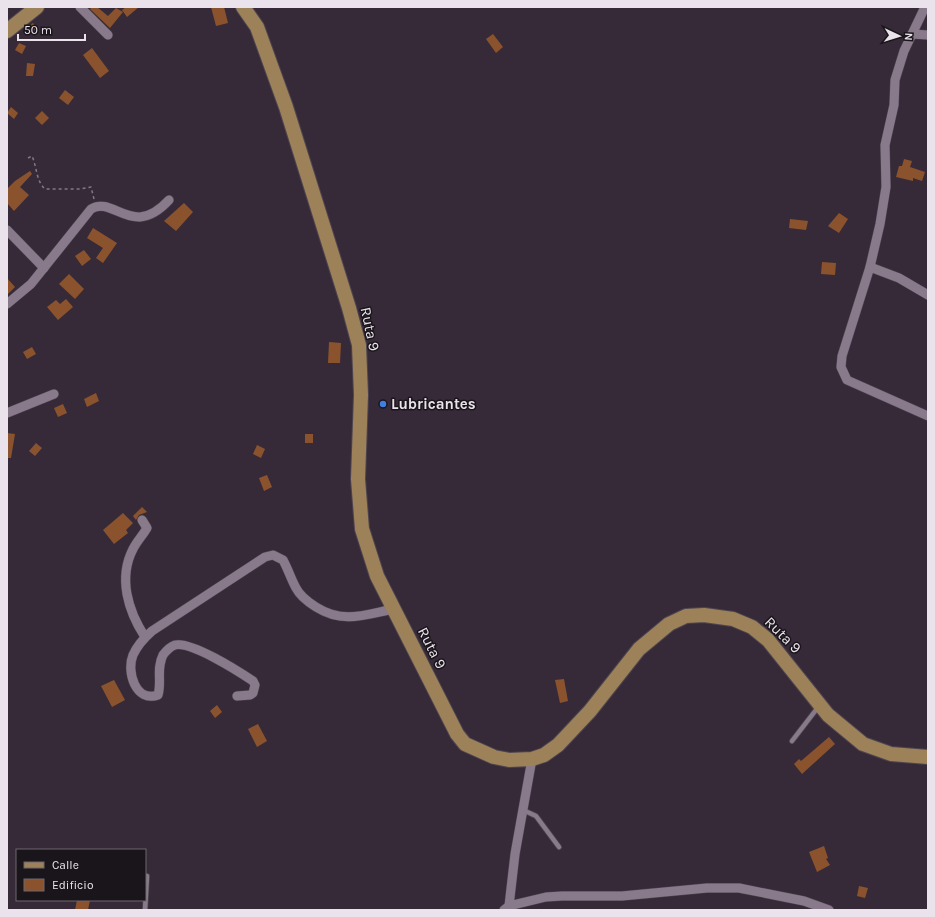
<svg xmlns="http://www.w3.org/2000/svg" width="935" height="917" font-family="Karla,sans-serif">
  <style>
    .building { fill: #8b532d }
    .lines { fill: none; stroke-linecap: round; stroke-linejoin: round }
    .service-casing { stroke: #4e4550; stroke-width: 6 }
    .minor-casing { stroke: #4e4550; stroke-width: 10 }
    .primary-casing { stroke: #4e4550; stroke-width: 16 }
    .path { stroke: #837985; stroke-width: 1.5; stroke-dasharray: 3 3; stroke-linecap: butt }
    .service { stroke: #887a8a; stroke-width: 4.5 }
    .minor { stroke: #887a8a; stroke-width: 9 }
    .primary { stroke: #9d8159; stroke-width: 14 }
    .shop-dot { fill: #3f7fe0; stroke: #1a151b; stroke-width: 1.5 }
    .labels { text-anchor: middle; stroke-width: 3; stroke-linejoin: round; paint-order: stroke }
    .street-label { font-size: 15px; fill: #ebe3ec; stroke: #1a151b }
    .poi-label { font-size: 15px; font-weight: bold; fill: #ebe3ec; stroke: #1a151b; text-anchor: start }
  </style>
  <rect width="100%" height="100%" fill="#362a38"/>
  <g class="building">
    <path d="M92,7H97L108,16L116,8L123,12L110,28L90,9Z"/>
    <path d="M126,7H139L127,17L122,10Z"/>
    <path d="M211,7H224L228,23L216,26Z"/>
    <path d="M33,23L37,28L31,33L27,27Z"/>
    <path d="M493,34L503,47L496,53L486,39Z"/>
    <path d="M19,43L26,46L22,54L15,50Z"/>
    <path d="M92,48L109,71L100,78L83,55Z"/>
    <path d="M27,63L35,64L33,76H26Z"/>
    <path d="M65,90L74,97L68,105L59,98Z"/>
    <path d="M11,107L18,113L14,119L7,113Z"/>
    <path d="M42,111L49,118L42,125L35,118Z"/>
    <path d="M904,159L912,161L910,167L925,172L922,181L913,178V181L896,177L899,166H902Z"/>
    <path d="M30,171L32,174L20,187L29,195L14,211L7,203V189L15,181Z"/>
    <path d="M184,203L193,212L176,231L164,221Z"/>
    <path d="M839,213L848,219L839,233L828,226Z"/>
    <path d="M790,219L808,221L806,230L789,228Z"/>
    <path d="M93,228L117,243L103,263L96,258L103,248L87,238Z"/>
    <path d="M84,250L91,259L82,266L75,256Z"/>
    <path d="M822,262L836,263L835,275L821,274Z"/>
    <path d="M69,274L84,289L75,299L59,284Z"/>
    <path d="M7,278L15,287L7,295Z"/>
    <path d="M66,299L73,307L58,320L47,307L56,300L60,304Z"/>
    <path d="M329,342L341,343L340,363H328Z"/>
    <path d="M32,347L36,354L27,359L23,352Z"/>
    <path d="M96,393L99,401L87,407L84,399Z"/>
    <path d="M63,404L67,413L58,417L54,408Z"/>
    <path d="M7,433L15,434L11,458H7Z"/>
    <rect x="305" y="434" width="8" height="9"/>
    <path d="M36,443L42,448L35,456L29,451Z"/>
    <path d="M257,445L265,449L261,458L253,454Z"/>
    <path d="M267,475L272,487L264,491L259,478Z"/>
    <path d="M142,507L147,512L139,515L136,520L133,516Z"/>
    <path d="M123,513L133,523L126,530L128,533L114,544L103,530Z"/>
    <path d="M564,679L568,701L560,703L555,680Z"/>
    <path d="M114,680L125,700L112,707L101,686Z"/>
    <path d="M217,705L222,712L215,718L210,711Z"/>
    <path d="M258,724L267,741L257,747L248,729Z"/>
    <path d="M829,737L835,744L802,774L794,764L799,759L801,761Z"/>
    <path d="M824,846L828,858L826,859L830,865L817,872L809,852Z"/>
    <path d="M859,886L868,888L865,898L857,896Z"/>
    <path d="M77,900H90L88,910H75Z"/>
  </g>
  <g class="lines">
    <g class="service-casing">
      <g id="service">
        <path d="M792,741L819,706"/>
        <path d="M523,810L536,816L559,847"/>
        <path d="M145,910L147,876"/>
      </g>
    </g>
    <g class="minor-casing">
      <g id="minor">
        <path d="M80,7L108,35"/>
        <path d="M925,7L904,51L895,80L894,105L885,145L886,187L880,224L870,267L842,356L841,367L847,380L928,416"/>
        <path d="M912,34L928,35"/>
        <path d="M7,230L44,268"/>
        <path d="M870,267L899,278L928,295"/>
        <path d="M7,304L31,284L91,209C114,195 132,240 169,200"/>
        <path d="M7,413L54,394"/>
        <path d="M142,520L147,528C143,535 137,541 133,549C118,578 128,611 145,637"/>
        <path d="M237,696L250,695L253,693L255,685L253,681C238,671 191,641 175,645C169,647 166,651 163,655C156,669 162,682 158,695C136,703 126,672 133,655C137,646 144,638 152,631L265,557L273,555L283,560C288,569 291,579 296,588C300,596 308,602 316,607C343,624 364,615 393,609"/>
        <path d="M509,906L515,854L532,759"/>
        <path d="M504,910L509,906L546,897L562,896H622L707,888H739L804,901L829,910"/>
      </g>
    </g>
    <g class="primary-casing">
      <g id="primary">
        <path d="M243,7L257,27L286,107L349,308L359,345L361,395L358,479L362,529L377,576L457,734L465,744L494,757L509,760L532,759L544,755L558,745L590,711L639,649L669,624L686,616L704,615L733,619L752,627L768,640L828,715L863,744L891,754L928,757"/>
        <path d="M7,31L37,7"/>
      </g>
    </g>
    <path class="path" d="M28,158L32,156C37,167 36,181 45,189H80L91,187L94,199"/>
    <use href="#service" class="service"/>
    <use href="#minor" class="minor"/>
    <use href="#primary" class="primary"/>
  </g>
  <circle class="shop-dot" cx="383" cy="404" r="4"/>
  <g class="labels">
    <g class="street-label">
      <text transform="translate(370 329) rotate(78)" y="5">Ruta 9</text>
      <text transform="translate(783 635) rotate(45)" y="5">Ruta 9</text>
      <text transform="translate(432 648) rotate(63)" y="5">Ruta 9</text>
    </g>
    <g class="poi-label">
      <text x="391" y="409">Lubricantes</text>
    </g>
  </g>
  <rect width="935" height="917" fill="none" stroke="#ebe3ec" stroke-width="16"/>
  <rect x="16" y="849" width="130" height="52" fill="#1a151b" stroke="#6e676f"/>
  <rect x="24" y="862" width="20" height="6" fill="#9d8159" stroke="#6e676f"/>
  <text x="52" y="869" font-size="12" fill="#ebe3ec">Calle</text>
  <rect x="24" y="879" width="20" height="12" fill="#8b532d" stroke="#6e676f"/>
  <text x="52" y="889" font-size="12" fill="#ebe3ec">Edificio</text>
  <g transform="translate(899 36) rotate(94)" stroke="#1a151b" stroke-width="3" paint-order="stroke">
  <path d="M0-3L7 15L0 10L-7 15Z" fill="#ebe3ec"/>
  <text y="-6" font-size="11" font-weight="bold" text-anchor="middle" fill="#ebe3ec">N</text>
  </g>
  <path d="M18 34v6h67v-6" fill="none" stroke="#ebe3ec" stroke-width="2"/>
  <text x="24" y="34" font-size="12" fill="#ebe3ec" stroke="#1a151b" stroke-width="3" paint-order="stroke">50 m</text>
</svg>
